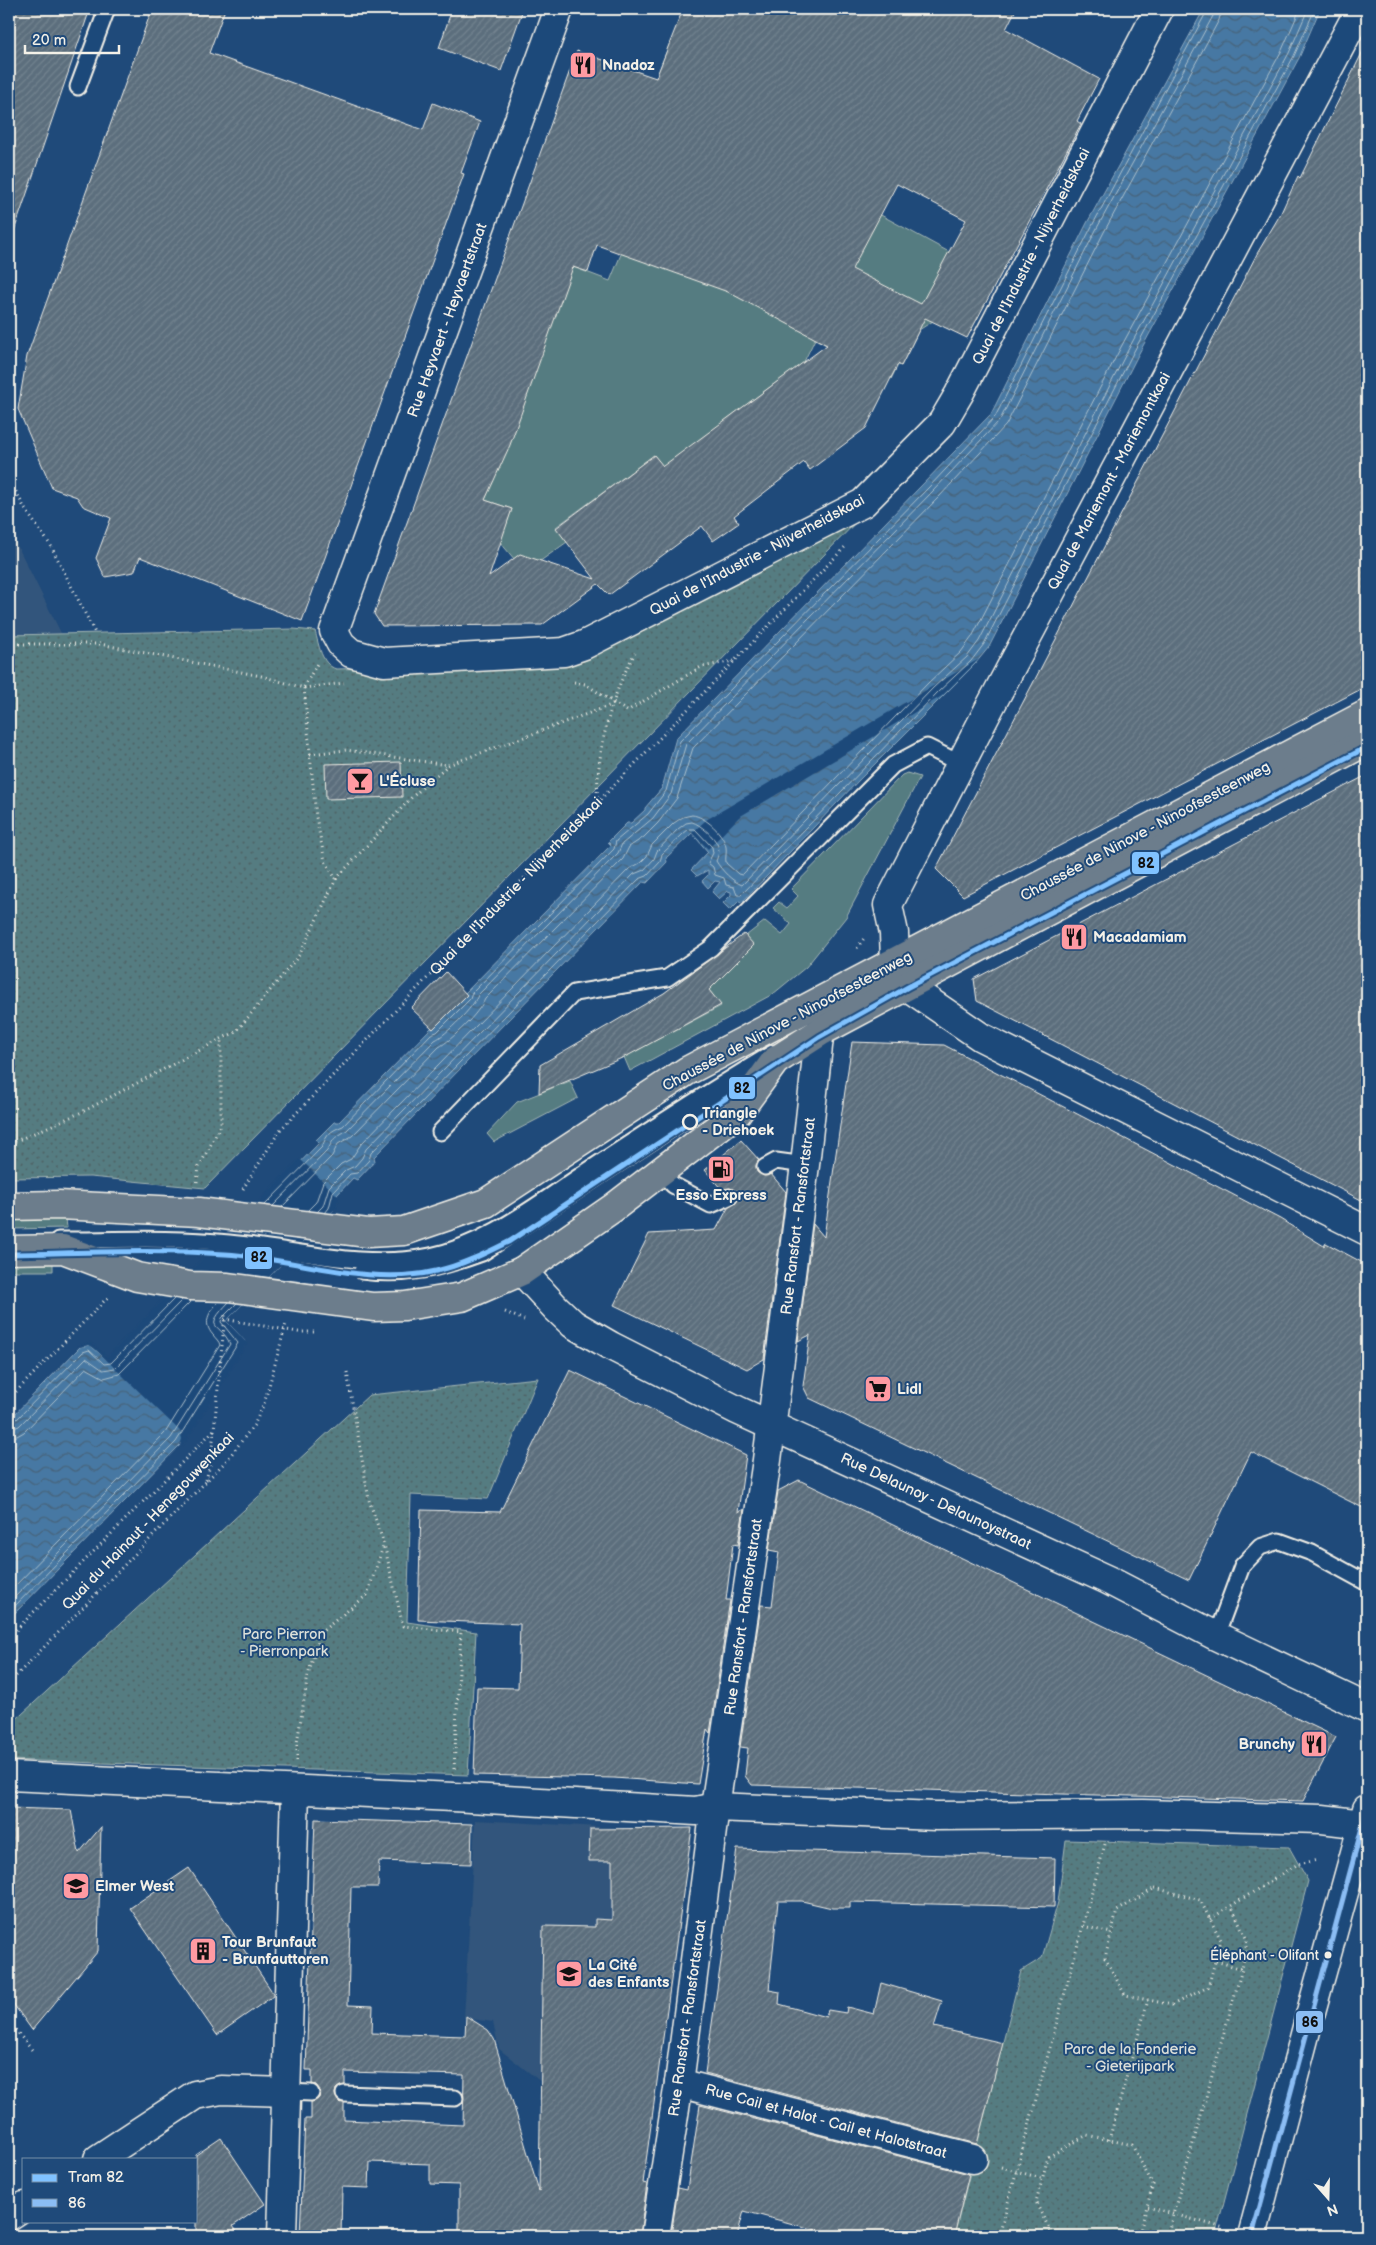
<svg xmlns="http://www.w3.org/2000/svg" width="1376" height="2245" font-family="'Balsamiq Sans',sans-serif">
  <style>
    .built { fill: #31557b }
    .green { fill: #547b81; stroke: #a4b6b4 }
    .park { fill: url(#park-dots); stroke: #a4b6b4 }
    .water { fill: url(#water-waves); stroke: #8ca8bf }
    .pier { fill: #1f4a7a }
    .lines { fill: none; stroke-linecap: round; stroke-linejoin: round }
    .shore { stroke: #aec1cc; stroke-width: 1 }
    .building { fill: url(#building-hatch); stroke: #f4f1e8; fill-rule: evenodd }
    .lane-casing { stroke: #f4f1e8; stroke-width: 19 }
    .street-casing { stroke: #f4f1e8; stroke-width: 31 }
    .secondary-casing { stroke: #f4f1e8; stroke-width: 31 }
    .primary-casing { stroke: #f4f1e8; stroke-width: 31 }
    .path { stroke: #f4f1e8; stroke-width: 3; stroke-dasharray: 1 4; stroke-linecap: butt }
    .lane { stroke: #1f4a7a; stroke-width: 15 }
    .street { stroke: #1f4a7a; stroke-width: 28 }
    .secondary { stroke: #1f4a7a; stroke-width: 28 }
    .primary { stroke: #6c7d8c; stroke-width: 28 }
    .bus-1-casing { stroke: #1f4a7a; stroke-width: 9 }
    .bus-1 { stroke: #8bbdf4; stroke-width: 5 }
    .tram-1-casing { stroke: #1f4a7a; stroke-width: 9 }
    .tram-1 { stroke: #80c2ff; stroke-width: 5 }
    .stop-dot { fill: #1f4a7a; stroke: #f4f1e8; stroke-width: 2.5 }
    .bus-dot { fill: #f4f1e8; stroke: #1f4a7a; stroke-width: 2 }
    .labels { text-anchor: middle; stroke-width: 4; stroke-linejoin: round; paint-order: stroke }
    .bus-label { font-size: 14px; fill: #f4f1e8; stroke: #1f4a7a; text-anchor: end }
    .poi-label { font-size: 15px; font-weight: bold; fill: #f4f1e8; stroke: #1f4a7a; text-anchor: start }
    .street-label { font-size: 15px; fill: #f4f1e8; stroke: #1f4a7a }
    .stop-label { font-size: 15px; font-weight: bold; fill: #f4f1e8; stroke: #1f4a7a; text-anchor: start }
    .park-label { font-size: 15px; fill: #dcdfd9; stroke: #1f4a7a }
    .line-badge { stroke: #1f4a7a; stroke-width: 2 }
    .pale-badge-label { font-size: 14px; text-anchor: middle; font-weight: bold; fill: #111 }
  </style>
  <defs>
    <pattern id="park-dots" width="8" height="8" patternUnits="userSpaceOnUse" patternTransform="scale(1.25)"><rect width="8" height="8" fill="#547b81"/><path d="M2 2h.1M6 6h.1" fill="none" stroke="#4f6466" stroke-width="1.8" stroke-linecap="round"/></pattern>
    <pattern id="water-waves" width="16" height="10" patternUnits="userSpaceOnUse" patternTransform="scale(1.25)"><rect width="16" height="10" fill="#4678a3"/><path d="M0 5q4-4 8 0t8 0" fill="none" stroke="#476279"/></pattern>
    <pattern id="building-hatch" width="6" height="6" patternUnits="userSpaceOnUse" patternTransform="scale(1.25)"><rect width="6" height="6" fill="#5b6e7d"/><path d="M-1 1l2-2M0 6l6-6M5 7l2-2" fill="none" stroke="#73838f"/></pattern>
  </defs>
  <rect width="100%" height="100%" fill="#1f4a7a"/>
  <filter id="ink" filterUnits="userSpaceOnUse"><feTurbulence type="fractalNoise" baseFrequency=".02" numOctaves="2"/><feDisplacementMap in="SourceGraphic" scale="10" xChannelSelector="R" yChannelSelector="G"/><feConvolveMatrix kernelMatrix="1 2 1 2 8 2 1 2 1" color-interpolation-filters="sRGB"/></filter>
  <g filter="url(#ink)">
    <g class="built">
      <path d="M9,529L62,635H9Z"/>
      <path d="M475,1820L637,1829L685,1828L692,1837L667,2011L541,2082L499,2049L493,2022L464,2018Z"/>
    </g>
    <g class="green">
      <path d="M734,9H772L836,32L783,162L949,252L933,321L919,330L901,366L898,365L891,379L815,339L795,380L778,381L663,467L654,455L556,527L567,542L525,572L500,542L512,509L485,500L573,267L610,281L678,116L656,78L671,40L719,60Z"/>
      <path d="M907,773L920,777L846,917L806,967L773,994L630,1071L624,1057L721,1006L697,974L765,921L782,935L791,924L773,908L779,902L787,908L798,896L791,889L902,775Z"/>
      <path d="M570,1081L578,1098L494,1142L487,1134L517,1102Z"/>
      <path d="M66,1219L67,1228L9,1229V1220Z"/>
      <path d="M53,1261V1271H9V1262Z"/>
    </g>
    <g class="park">
      <path d="M867,511L205,1188L90,1177L9,1178V635L294,629L315,631C319,645 321,664 336,669L525,665Z"/>
      <path d="M538,1378L488,1499L411,1495L407,1622L476,1632L468,1775L9,1760V1726L369,1395Z"/>
      <path d="M1066,1840L1289,1847L1308,1881L1215,2236H954L1021,1971L1042,1958L1058,1902Z"/>
    </g>
    <path class="water" d="M1204,9H1320L1299,58L1138,355L989,647L975,664L860,779L742,902L739,901L730,910L723,903L731,895V892L728,891L719,899L712,892L720,882L715,881L708,888L702,881L708,875V870L697,876L691,870L708,852L692,833L666,858L667,862L647,883L643,882L374,1157L375,1161L357,1180L353,1178L337,1195L333,1211L226,1321L245,1341L180,1445L9,1619V1420L80,1347L90,1345L107,1360L319,1143L316,1140L334,1122H339L431,1028L433,1029L467,995L465,993L611,845L608,842L627,823H631L645,810V808L662,788L676,738L991,414L1087,223Z"/>
    <g class="pier">
      <path d="M979,659L942,696L739,817L708,849L692,833L706,820Z"/>
      <path d="M300,1159L339,1197L336,1208L226,1321L247,1343L182,1447L180,1445L182,1439L180,1431L94,1348L89,1345L80,1347L78,1346L90,1342L107,1357Z"/>
    </g>
    <g class="lines">
      <g class="shore">
        <path d="M265,1205L322,1147C327,1134 330,1131 343,1126L431,1034L437,1032L470,999L472,993L614,849L616,841L648,814L666,791L680,741L929,487L995,417L1092,226L1208,9"/>
        <path d="M273,1206L327,1151C337,1134 331,1141 347,1130L435,1040C446,1035 474,1007 478,995L618,853L622,844L653,818L671,794L686,744L933,491L1000,420L1097,228L1213,16L1214,9"/>
        <path d="M282,1207L332,1156L338,1144L352,1136L439,1047C452,1040 479,1013 485,999L623,859L629,847L644,837L658,823L677,798L693,748L939,497L1006,425L1104,232L1219,20L1222,9"/>
        <path d="M308,1210L316,1202L323,1182L341,1164L351,1159L361,1144L629,869L640,863L647,856L652,845L674,823L683,817L692,815C705,816 724,834 726,847C727,852 725,858 726,863L738,874L742,875L928,683L961,652L972,637L1121,347L1282,50L1300,9"/>
        <path d="M317,1212L323,1206L329,1187L346,1170L355,1166L362,1158L366,1149L634,874L644,870L654,859L657,851L678,829L686,823L692,822C700,824 715,837 718,846C720,851 718,856 716,861C722,871 732,881 742,885L933,688L967,657L979,641L1128,350L1289,53L1308,9"/>
        <path d="M325,1213L329,1208L333,1192L350,1174L357,1173L369,1160L371,1153L639,879L647,876L660,862L662,854L683,834L689,829H695L712,847L713,853L708,863L713,867L715,875L724,878L726,885L734,887L737,895H741L938,692L971,661L984,644L1133,353L1294,56L1315,9"/>
        <path d="M9,1423L14,1422L83,1352L89,1350L104,1364L111,1363L174,1299"/>
        <path d="M9,1430L19,1426L86,1358L103,1370L115,1368L182,1300"/>
        <path d="M9,1437L17,1436L24,1432L86,1368L104,1378L119,1374L191,1301"/>
        <path d="M9,1592L165,1433L220,1345C219,1341 216,1339 213,1335C202,1323 209,1311 219,1302"/>
        <path d="M9,1603L171,1438L230,1344C221,1322 201,1331 229,1302"/>
        <path d="M9,1612L176,1442L238,1343L221,1322L222,1318L237,1303"/>
      </g>
    </g>
    <g class="building">
      <path d="M15,9H90L13,234L9,233V117L17,94L9,92V28Z"/>
      <path d="M152,9H225L209,53L423,130L433,103L480,122L461,173L464,174L302,621L140,557L134,572L105,577L96,558L111,518L83,506L77,497L52,488L18,409L27,356Z"/>
      <path d="M452,9H523L501,71L439,48Z"/>
      <path d="M683,9H1016L1006,29L1099,79L1077,121L1081,124L967,338L925,318L901,366L898,364L866,428L810,470L804,462L734,516L739,523L713,541L702,526L609,595L598,584L542,625L382,626L374,614L577,51L656,78ZM897,184L966,220L921,304L852,269ZM597,245L728,292L827,345L663,466L654,455L556,528L595,579L520,554L489,577L512,509L485,500L510,445L573,267L588,272Z"/>
      <path d="M1367,43V686L963,896L936,869L1258,252L1280,215L1298,176L1300,178Z"/>
      <path d="M401,762L402,797L326,799L325,764Z"/>
      <path d="M1367,775V1203L977,1001L974,979Z"/>
      <path d="M744,934L754,945L709,990L721,1005L629,1055L539,1093L540,1065L664,993Z"/>
      <path d="M446,972L467,995L433,1029L411,1008Z"/>
      <path d="M852,1042L944,1045L1280,1219L1324,1246L1326,1243L1367,1265V1510L1251,1452L1189,1580L809,1398L803,1386L810,1335L798,1341L813,1224L824,1237Z"/>
      <path d="M741,1140L759,1160L756,1166L757,1172L764,1176L771,1174L786,1192L764,1359L747,1369L614,1305L649,1234L716,1230L728,1208L737,1202L738,1194L730,1188L722,1190L705,1170Z"/>
      <path d="M570,1370L746,1455L738,1512L744,1509L738,1545L733,1544L726,1600H730L710,1733L707,1729L698,1784L614,1778L474,1775L477,1687L518,1688L520,1624L418,1620L421,1510L500,1512Z"/>
      <path d="M799,1480L1336,1737L1303,1801L752,1785L745,1776L748,1748L740,1747L761,1605L772,1606L779,1552L769,1550L778,1491Z"/>
      <path d="M9,1808L71,1810L79,1853L101,1827L98,1951L32,2030L9,1998Z"/>
      <path d="M315,1819L472,1824L471,1864L379,1861L378,1887H351L348,2005L373,2006L372,2033L465,2036L466,2016L488,2030L494,2039L539,2191L543,1926L595,1927V1919L612,1920V1861H589L590,1829L692,1828L643,2183L647,2184L640,2236H459V2185L430,2184V2164L370,2162L369,2188L342,2187L341,2236H300L305,2119H311V2102L319,2098L320,2093L316,2085L312,2084V2070H306ZM345,2072L464,2075L463,2125L344,2120V2103L339,2102L335,2094L336,2089L345,2085Z"/>
      <path d="M737,1849L1055,1858L1054,1907L850,1902V1908H832L802,1901H778L769,1990L780,1992L779,2004L826,2017L828,2010L846,2013L847,2007L874,2014L881,1983L942,2001L934,2027L1003,2043L977,2144L705,2073Z"/>
      <path d="M189,1868L273,1993V1996L217,2035L130,1908Z"/>
      <path d="M700,2105L969,2174L954,2236H819L820,2231L744,2211L737,2236H671L678,2188L687,2190Z"/>
      <path d="M221,2138L265,2204L233,2226L240,2236H196V2155Z"/>
    </g>
    <g class="lines">
      <g class="lane-casing">
        <g id="lane">
          <path d="M78,87L107,9"/>
          <path d="M440,1132L574,993L667,978L711,948L893,765L927,747L961,764"/>
          <path d="M765,1167L776,1161L805,1165"/>
          <path d="M661,1172L673,1185L711,1205L729,1197"/>
          <path d="M58,1240C115,1240 172,1237 229,1243C296,1249 362,1270 430,1256C488,1244 537,1204 586,1172C648,1131 709,1091 773,1053"/>
          <path d="M362,1271C406,1277 441,1268 482,1253L749,1078"/>
          <path d="M1216,1636L1242,1566L1260,1547L1279,1541L1312,1553L1367,1583"/>
          <path d="M286,2092L311,2093"/>
          <path d="M344,2094L455,2098"/>
        </g>
      </g>
      <g class="street-casing">
        <g id="street">
          <path d="M559,9L334,631L341,644L351,653L384,662L564,652L584,645L863,503L942,423L959,394L1159,9"/>
          <path d="M897,966L908,987L981,1037L1367,1231"/>
          <path d="M9,1776L453,1797L696,1811L715,1807L936,1816L1143,1814L1322,1819L1363,1824"/>
          <path d="M679,2083L973,2159"/>
          <path d="M98,2159L195,2095L221,2090L286,2092"/>
          <path d="M9,2216L24,2206"/>
          <path d="M282,2236L295,1791"/>
          <path d="M655,2236L679,2083L715,1807L767,1460L805,1165L819,1037L825,1012"/>
          <path d="M1252,2236L1312,2008L1367,1809"/>
        </g>
      </g>
      <g class="secondary-casing">
        <g id="secondary">
          <path d="M895,962L894,933L888,905L990,707L1360,9"/>
          <path d="M522,1271L556,1308L573,1324L611,1346L737,1410L1108,1580L1216,1636L1367,1708"/>
        </g>
      </g>
      <g class="primary-casing">
        <g id="primary">
          <path d="M9,1206L59,1205L199,1212L368,1233L404,1231L486,1203L687,1071L1367,714"/>
          <path d="M9,1250L63,1249L137,1277L190,1286L228,1287L373,1307L405,1306L462,1297L522,1271L613,1208L737,1113L775,1061L820,1032L1367,741"/>
        </g>
      </g>
      <g class="path">
        <path d="M9,478L25,509L51,546L95,633"/>
        <path d="M9,644H100L261,676L304,688L316,817L325,861L336,879L300,954L236,1032L221,1039L82,1112L9,1144"/>
        <path d="M574,682L585,684L627,711L701,667L734,661"/>
        <path d="M304,687L318,662"/>
        <path d="M304,688L344,683"/>
        <path d="M310,754L346,750L447,765"/>
        <path d="M597,802C597,751 610,697 635,653"/>
        <path d="M336,879L412,797L448,765L614,704"/>
        <path d="M857,948L865,937"/>
        <path d="M197,1182L199,1167L221,1125V1039"/>
        <path d="M243,1189L280,1130L845,547"/>
        <path d="M505,1312L524,1320"/>
        <path d="M224,1319L298,1332H317"/>
        <path d="M347,1372L369,1500L384,1544L403,1626L461,1632L454,1769"/>
        <path d="M9,1399L108,1297"/>
        <path d="M206,1480L211,1461L225,1315"/>
        <path d="M9,1637L214,1430"/>
        <path d="M9,1683L227,1460L254,1425L264,1404L286,1324"/>
        <path d="M297,1761V1743L308,1675L321,1632L367,1595L384,1544"/>
        <path d="M1155,1888L1200,1900L1221,1940L1208,1987L1172,2005L1125,1995L1105,1958L1117,1911Z"/>
        <path d="M1210,1919L1298,1864L1318,1860"/>
        <path d="M1083,1926L1111,1933"/>
        <path d="M1216,1961L1242,1969"/>
        <path d="M9,2022L32,2050"/>
        <path d="M1109,2140L1148,2000"/>
        <path d="M1001,2167L1041,2178"/>
        <path d="M1148,2207L1224,2228"/>
        <path d="M999,2236L1105,1844"/>
        <path d="M1053,2236L1036,2203L1048,2157L1087,2135L1132,2145L1153,2185L1140,2231L1131,2236"/>
        <path d="M1167,2236L1242,1969L1247,1940L1232,1907"/>
      </g>
      <use href="#lane" class="lane"/>
      <use href="#street" class="street"/>
      <use href="#secondary" class="secondary"/>
      <use href="#primary" class="primary"/>
      <g class="bus-1-casing">
        <path id="bus-1" d="M1252,2236L1367,1809"/>
      </g>
      <use href="#bus-1" class="bus-1"/>
      <g class="tram-1-casing">
        <path id="tram-1" d="M9,1254C81,1253 153,1249 225,1254C295,1258 367,1287 436,1271C463,1265 486,1253 510,1241L819,1037L908,987L1367,747"/>
      </g>
      <use href="#tram-1" class="tram-1"/>
    </g>
  </g>
  <defs>
    <g id="restaurant-square" transform="scale(1.4375)"><rect x="-9" y="-9" width="18" height="18" rx="4" fill="#ff9aa2" stroke="#1f4a7a"/><path d="M-5-6h1v4h1v-4h1v4h1v-4h1v5L-1.5 .5V6h-2V.5L-5-1ZM5-6V6H3V1.5H1.5Q1.5-4 5-6Z" fill="#111"/></g>
    <g id="bar-square" transform="scale(1.4375)"><rect x="-9" y="-9" width="18" height="18" rx="4" fill="#ff9aa2" stroke="#1f4a7a"/><path d="M-6-5H6L.8 .8V4.5H3.5V6h-7V4.5H-.8V.8Z" fill="#111"/></g>
    <g id="fuel-square" transform="scale(1.4375)"><rect x="-9" y="-9" width="18" height="18" rx="4" fill="#ff9aa2" stroke="#1f4a7a"/><path d="M-5.5-6h7V0h2V4h1.3V-2.5L3-4.5l.8-.8L6-3V5H2.5V1h-1V6h-7ZM-4.2-4.7v3.2H.2V-4.7Z" fill="#111"/></g>
    <g id="supermarket-square" transform="scale(1.4375)"><rect x="-9" y="-9" width="18" height="18" rx="4" fill="#ff9aa2" stroke="#1f4a7a"/><path d="M-6-5.5h2.5l.6 2H6L4.5 2H-2.5L-4.4-4H-6ZM-1.5 3.2a1.3 1.3 0 1 0 .1 0ZM3 3.2a1.3 1.3 0 1 0 .1 0Z" fill="#111"/></g>
    <g id="school-square" transform="scale(1.4375)"><rect x="-9" y="-9" width="18" height="18" rx="4" fill="#ff9aa2" stroke="#1f4a7a"/><path d="M0-5L7-2L0 1L-7-2ZM-4 1L0 2.5L4 1V4Q0 6-4 4Z" fill="#111"/></g>
    <g id="building-square" transform="scale(1.4375)"><rect x="-9" y="-9" width="18" height="18" rx="4" fill="#ff9aa2" stroke="#1f4a7a"/><path d="M-4-6H4V6H1V3H-1V6H-4ZM-2.5-4.3h1.7v1.8h-1.7ZM.8-4.3h1.7v1.8H.8ZM-2.5-1h1.7V.8h-1.7ZM.8-1h1.7V.8H.8Z" fill="#111"/></g>
  </defs>
  <g fill-rule="evenodd">
    <use href="#restaurant-square" x="583" y="65"/>
    <use href="#bar-square" x="360" y="781"/>
    <use href="#restaurant-square" x="1074" y="937"/>
    <use href="#fuel-square" x="721" y="1169"/>
    <use href="#supermarket-square" x="878" y="1389"/>
    <use href="#restaurant-square" x="1314" y="1744"/>
    <use href="#school-square" x="76" y="1886"/>
    <use href="#building-square" x="203" y="1951"/>
    <use href="#school-square" x="569" y="1974"/>
  </g>
  <circle class="stop-dot" cx="690" cy="1122" r="7"/>
  <circle class="bus-dot" cx="1328" cy="1955" r="4.5"/>
  <g class="labels">
    <g class="bus-label">
      <text x="1319" y="1960">Éléphant - Olifant</text>
    </g>
    <g class="poi-label">
      <text x="602" y="70">Nnadoz</text>
      <text x="379" y="786">L'Écluse</text>
      <text x="1093" y="942">Macadamiam</text>
      <text x="721" y="1200" text-anchor="middle">Esso Express</text>
      <text x="897" y="1394">Lidl</text>
      <text x="1295" y="1749" text-anchor="end">Brunchy</text>
      <text x="95" y="1891">Elmer West</text>
      <text x="222" y="1947">Tour Brunfaut<tspan x="222" dy="17">- Brunfauttoren</tspan></text>
      <text x="588" y="1970">La Cité<tspan x="588" dy="17">des Enfants</tspan></text>
    </g>
    <g class="street-label">
      <text transform="translate(1031 256) rotate(-63)" y="5">Quai de l'Industrie - Nijverheidskaai</text>
      <text transform="translate(447 320) rotate(-70)" y="5">Rue Heyvaert - Heyvaertstraat</text>
      <text transform="translate(1109 481) rotate(-62)" y="5">Quai de Mariemont - Mariemontkaai</text>
      <text transform="translate(757 555) rotate(-28)" y="5">Quai de l'Industrie - Nijverheidskaai</text>
      <text transform="translate(1145 831) rotate(-28)" y="5">Chaussée de Ninove - Ninoofsesteenweg</text>
      <text transform="translate(516 886) rotate(-46)" y="5">Quai de l'Industrie - Nijverheidskaai</text>
      <text transform="translate(787 1021) rotate(-28)" y="5">Chaussée de Ninove - Ninoofsesteenweg</text>
      <text transform="translate(798 1216) rotate(-83)" y="5">Rue Ransfort - Ransfortstraat</text>
      <text transform="translate(936 1501) rotate(25)" y="5">Rue Delaunoy - Delaunoystraat</text>
      <text transform="translate(148 1521) rotate(-46)" y="5">Quai du Hainaut - Henegouwenkaai</text>
      <text transform="translate(743 1617) rotate(-82)" y="5">Rue Ransfort - Ransfortstraat</text>
      <text transform="translate(687 2018) rotate(-82)" y="5">Rue Ransfort - Ransfortstraat</text>
      <text transform="translate(826 2121) rotate(15)" y="5">Rue Cail et Halot - Cail et Halotstraat</text>
    </g>
    <g class="stop-label">
      <text x="702" y="1118">Triangle<tspan x="702" dy="17">- Driehoek</tspan></text>
    </g>
    <g class="park-label">
      <text x="284" y="1639">Parc Pierron<tspan x="284" dy="17">- Pierronpark</tspan></text>
      <text x="1130" y="2054">Parc de la Fonderie<tspan x="1130" dy="17">- Gieterijpark</tspan></text>
    </g>
  </g>
  <g class="line-badge">
    <rect x="1131" y="851" width="29" height="24" rx="5" fill="#80c2ff"/>
    <rect x="728" y="1076" width="28" height="24" rx="5" fill="#80c2ff"/>
    <rect x="244" y="1246" width="29" height="24" rx="5" fill="#80c2ff"/>
    <rect x="1295" y="2010" width="29" height="24" rx="5" fill="#8bbdf4"/>
  </g>
  <g class="pale-badge-label">
    <text x="1146" y="868">82</text>
    <text x="742" y="1093">82</text>
    <text x="259" y="1262">82</text>
    <text x="1310" y="2027">86</text>
  </g>
  <rect width="1376" height="2245" fill="none" stroke="#1f4a7a" stroke-width="30"/>
  <rect x="15" y="15" width="1346" height="2215" fill="none" stroke="#f4f1e8" stroke-width="2" filter="url(#ink)"/>
  <rect x="22" y="2158" width="175" height="65" fill="#1f4a7a" stroke="#748da6"/>
  <rect x="32" y="2174" width="25" height="8" fill="#80c2ff" stroke="#748da6"/>
  <text x="68" y="2182" font-size="15" fill="#f4f1e8">Tram 82</text>
  <rect x="32" y="2199" width="25" height="8" fill="#8bbdf4" stroke="#748da6"/>
  <text x="68" y="2208" font-size="15" fill="#f4f1e8">86</text>
  <g transform="translate(1328 2198) rotate(160)" stroke="#1f4a7a" stroke-width="4" paint-order="stroke">
  <path d="M0-4L9 19L0 12L-9 19Z" fill="#f4f1e8"/>
  <text y="-8" font-size="14" font-weight="bold" text-anchor="middle" fill="#f4f1e8">N</text>
  </g>
  <path d="M25 45v8h94v-8" fill="none" stroke="#f4f1e8" stroke-width="2.5"/>
  <text x="32" y="45" font-size="15" fill="#f4f1e8" stroke="#1f4a7a" stroke-width="4" paint-order="stroke">20 m</text>
</svg>
